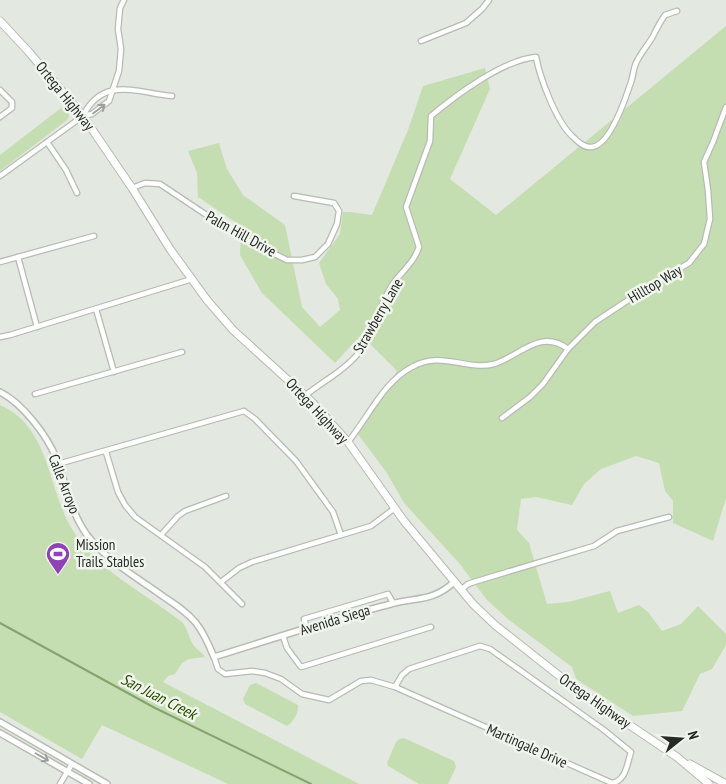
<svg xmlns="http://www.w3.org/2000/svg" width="726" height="784" font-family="'PT Sans Narrow',sans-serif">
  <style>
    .green { fill: #c5deb1 }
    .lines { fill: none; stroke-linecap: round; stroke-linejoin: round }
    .stream { stroke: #86a36f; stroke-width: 2 }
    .minor-casing { stroke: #b6bbb3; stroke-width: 7 }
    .tertiary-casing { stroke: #b6bbb3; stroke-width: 8 }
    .primary-casing { stroke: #b6bbb3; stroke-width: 9 }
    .minor { stroke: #fff; stroke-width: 4.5 }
    .tertiary { stroke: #fff; stroke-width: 5 }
    .primary { stroke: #fff; stroke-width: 7 }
    .oneway { stroke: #9e9f9e }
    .labels { text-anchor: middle; stroke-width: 5; stroke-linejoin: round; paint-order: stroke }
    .street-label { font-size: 15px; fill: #282a27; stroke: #f0f5ed }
    .poi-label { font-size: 15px; fill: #282a27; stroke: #f0f5ed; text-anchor: start }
    .water-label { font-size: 16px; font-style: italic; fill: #2d5000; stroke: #f0f5ed }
  </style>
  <rect width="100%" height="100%" fill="#e3e8e0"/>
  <g class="green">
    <path d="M726,26V498L713,541L673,523V501L665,491L659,463L636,456L601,469L584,484L572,505L536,497L521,499L517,530L529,543L547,604L568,602L610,591L618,613L639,605L648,612L662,631L681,624L698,606L726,634V645L712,669L700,674L682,711L633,716L576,679L572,667L509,620L487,600L459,563L404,503L387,473L357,433L397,371L361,335L335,363L262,293L240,255L241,226L198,197L197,173L188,151L219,143L227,169L243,195L285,225L302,307L320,327L340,310L338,299L326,284L319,263L340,234L343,212H350L372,215L408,130L423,86L485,68L490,89L450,179L496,215Z"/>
    <path d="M65,105L68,110L69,117L67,120L0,171V155Z"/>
    <path d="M0,405C46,424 48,481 67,520C90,567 142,591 182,622C189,630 189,641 196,648C200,652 202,652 205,657L189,659L182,663L175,674L168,676L163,682L359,784H228L102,725L82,759L0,712Z"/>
    <path d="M256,683L298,705C299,712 293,723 287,726L245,704L243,699L250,685Z"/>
    <path d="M404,738L454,761L456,767L448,784H419L388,766L387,763L396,742L399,739Z"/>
  </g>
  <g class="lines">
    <path class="stream" d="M0,623L155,708L311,784"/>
    <g class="minor-casing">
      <g id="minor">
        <path d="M421,41L466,23L482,9L489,0"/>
        <path d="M0,90L12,102V108L0,117"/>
        <path d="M83,116L92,114L109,101L119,71L121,49L118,29L120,8L124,0"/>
        <path d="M47,142L66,170L77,193"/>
        <path d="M0,176L83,116C103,75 138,93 172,96"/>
        <path d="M132,188L145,183L160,184L238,236L287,260H302L315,257L328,244L337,224L339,211L334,203L294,196"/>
        <path d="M18,257L37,327"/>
        <path d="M0,262L94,236"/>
        <path d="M96,309L114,372"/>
        <path d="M0,337L10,335L192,279"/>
        <path d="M35,394L182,352"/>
        <path d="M306,395C322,382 348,368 360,351C374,331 379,306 392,285C401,272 414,263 419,247L406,207L430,141L431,116C456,95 503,60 536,57C540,78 556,121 572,136C577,141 584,148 591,147C609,147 625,100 630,85C633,78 633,70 636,63C640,54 647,46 652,38C656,30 660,22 665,15L677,11"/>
        <path d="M502,418L530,397L543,384L568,349L595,322L648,287L689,263L704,244L710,219L708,190L704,162L713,142L726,107"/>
        <path d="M348,442C368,418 383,382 412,367C441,350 466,371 494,364C520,356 540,328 568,349"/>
        <path d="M106,452L118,492L125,505L135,517L205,567L242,604"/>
        <path d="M58,464L244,411L255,419L296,461L333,512L341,535"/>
        <path d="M161,535L178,516L185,511L226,496"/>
        <path d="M221,582L239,568L252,562L371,526L395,508"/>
        <path d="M461,590L468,584L477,581L594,546L617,531L669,517"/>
        <path d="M307,629L304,619L388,594L393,603"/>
        <path d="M283,636L287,648L301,667L431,627"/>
        <path d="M214,657L218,669L225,674L252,671L265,673L281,679L302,694L329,700L361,681L371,680L395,687L402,675L409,669L480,646L490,649L604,730L631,752C627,764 626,781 612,783L395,687"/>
        <path d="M60,784L72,764"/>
      </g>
    </g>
    <g class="tertiary-casing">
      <g id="tertiary">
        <path d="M0,392C22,403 47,435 56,458C66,484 70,511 87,535C107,561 138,578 164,597C176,605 187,612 196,623C204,633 209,645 214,657C273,639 331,619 391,604C416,597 433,602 454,582"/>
        <path d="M0,722L107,784"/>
        <path d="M0,733L89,784"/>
      </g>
    </g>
    <g class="primary-casing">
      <g id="primary">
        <path d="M0,21L28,51L83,116L132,188L170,249L207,300L233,330L311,401L348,442L404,521L473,604L495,625L576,689L677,757L709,784"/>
        <path d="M690,764L726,784"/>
      </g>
    </g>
    <use href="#minor" class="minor"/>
    <use href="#tertiary" class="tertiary"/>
    <use href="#primary" class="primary"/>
  </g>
  <defs><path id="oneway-shaft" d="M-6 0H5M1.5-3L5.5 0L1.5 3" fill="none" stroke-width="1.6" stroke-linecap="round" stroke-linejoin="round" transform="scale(1.25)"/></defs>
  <g class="oneway">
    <use href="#oneway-shaft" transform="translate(99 109) rotate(-37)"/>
    <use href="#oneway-shaft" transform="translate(42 757) rotate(30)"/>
  </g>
  <defs>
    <g id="stadium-pin" transform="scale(1.25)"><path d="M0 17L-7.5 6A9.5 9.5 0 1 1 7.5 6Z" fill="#8e43b5" stroke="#f0f5ed"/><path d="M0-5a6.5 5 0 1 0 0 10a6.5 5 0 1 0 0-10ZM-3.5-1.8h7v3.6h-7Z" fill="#fff"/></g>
  </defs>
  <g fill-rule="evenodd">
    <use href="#stadium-pin" x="58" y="554"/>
  </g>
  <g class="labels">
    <g class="street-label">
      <text transform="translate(65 96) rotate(51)" y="5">Ortega Highway</text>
      <text transform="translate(241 234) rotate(29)" y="5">Palm Hill Drive</text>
      <text transform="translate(655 284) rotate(-31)" y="5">Hilltop Way</text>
      <text transform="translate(378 316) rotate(-60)" y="5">Strawberry Lane</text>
      <text transform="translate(317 411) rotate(47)" y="5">Ortega Highway</text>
      <text transform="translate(64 484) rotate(69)" y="5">Calle Arroyo</text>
      <text transform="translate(335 620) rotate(-17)" y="5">Avenida Siega</text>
      <text transform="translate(595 701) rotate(35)" y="5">Ortega Highway</text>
      <text transform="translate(527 746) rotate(24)" y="5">Martingale Drive</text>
    </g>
    <g class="poi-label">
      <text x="76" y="550">Mission<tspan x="76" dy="17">Trails Stables</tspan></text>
    </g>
    <g class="water-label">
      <text transform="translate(159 696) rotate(27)" y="6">San Juan Creek</text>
    </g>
  </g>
  <g transform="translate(681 739) rotate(73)" stroke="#f0f5ed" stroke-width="4" paint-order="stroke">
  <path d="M0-4L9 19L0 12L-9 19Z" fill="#282a27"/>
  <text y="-8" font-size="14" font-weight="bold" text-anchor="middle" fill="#282a27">N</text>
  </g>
</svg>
